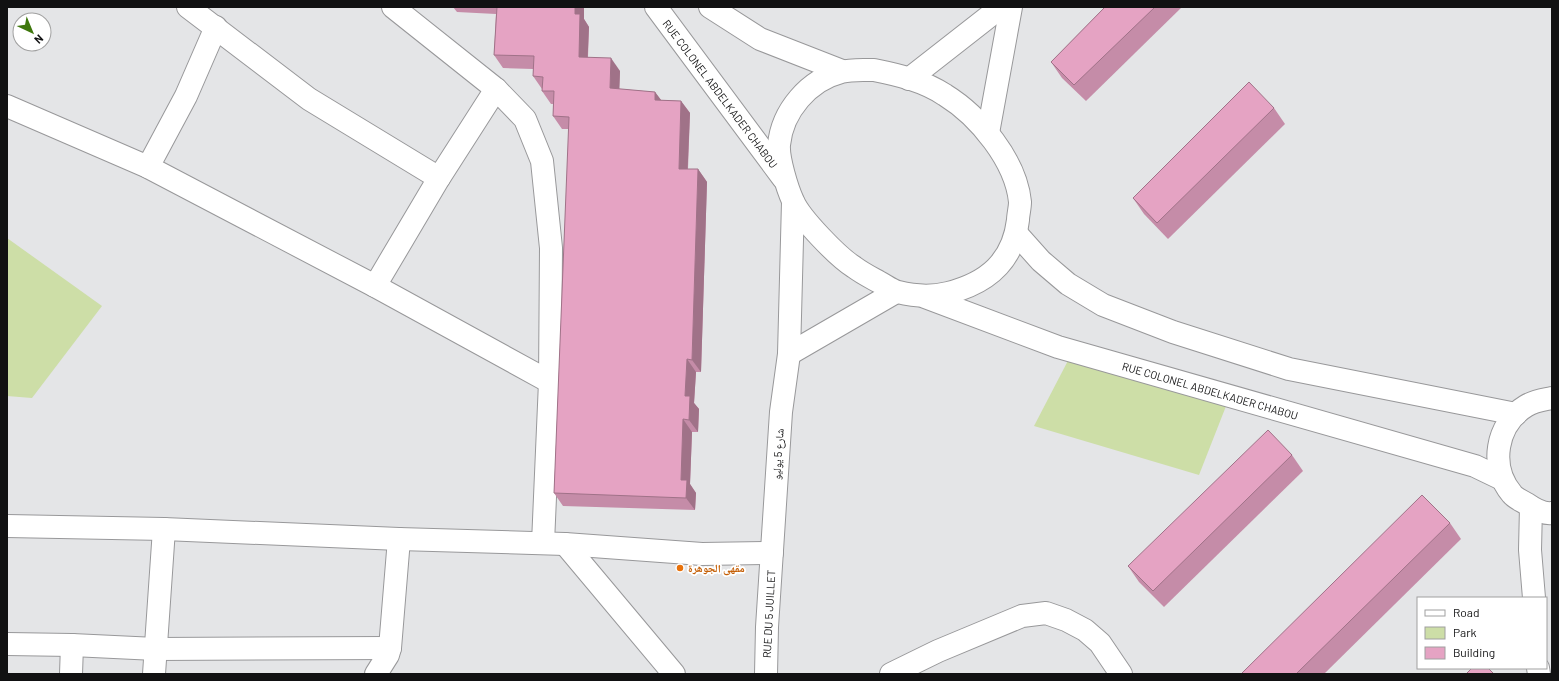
<svg xmlns="http://www.w3.org/2000/svg" width="1559" height="681" font-family="Barlow,'Noto Naskh Arabic',sans-serif">
  <style>
    .green { fill: #cddea7 }
    .lines { fill: none; stroke-linecap: round; stroke-linejoin: round }
    .minor-casing { stroke: #98989a; stroke-width: 24 }
    .major-casing { stroke: #98989a; stroke-width: 24 }
    .minor { stroke: #fff; stroke-width: 22 }
    .major { stroke: #fff; stroke-width: 22 }
    .wall { fill: #c58ca8 }
    .shaded-wall { fill: #a07288 }
    .building { fill: #e5a3c3; stroke: #a07288 }
    .food-dot { fill: #e8710a; stroke: #fff; stroke-width: 1.5 }
    .labels { text-anchor: middle; stroke-width: 3.5; stroke-linejoin: round; paint-order: stroke }
    .street-label { font-size: 11px; fill: #111112; stroke: #fff }
    .food-label { font-size: 11px; font-weight: bold; fill: #c56008; stroke: #fff; text-anchor: start }
  </style>
  <rect width="100%" height="100%" fill="#e4e5e7"/>
  <g class="green">
    <path d="M7,238L102,306L32,398L7,396Z"/>
    <path d="M1073,351L1230,396L1199,475L1034,426Z"/>
  </g>
  <g class="lines">
    <g class="minor-casing">
      <g id="minor">
        <path d="M188,7L309,99L439,178L496,89"/>
        <path d="M393,7L496,89L525,119L542,161L551,248L550,382L543,543"/>
        <path d="M909,79L1001,7"/>
        <path d="M7,106L148,167L375,286L550,382"/>
        <path d="M988,133L1011,7"/>
        <path d="M148,167L186,96L216,27"/>
        <path d="M375,286L439,178"/>
        <path d="M7,526L164,529L399,539L565,544L702,554L772,553"/>
        <path d="M565,544L674,674"/>
        <path d="M7,644L72,645L156,649L390,648"/>
        <path d="M71,674L72,645"/>
        <path d="M154,674L164,529"/>
        <path d="M376,674L388,655L390,648L399,539"/>
        <path d="M891,674L938,651L1022,616L1046,613L1066,620L1085,630L1100,643L1121,674"/>
      </g>
    </g>
    <g class="major-casing">
      <g id="major">
        <path d="M656,7L783,178"/>
        <path d="M710,7L760,39L842,71"/>
        <path d="M874,70C899,75 924,81 945,95C979,116 1016,161 1020,202C1020,208 1018,215 1018,220C1013,262 987,283 948,293C932,297 914,296 898,292C891,290 885,285 879,282C870,277 862,273 854,267C838,257 800,218 793,201C787,188 778,158 779,145C782,111 809,80 841,72C851,69 864,70 874,70Z"/>
        <path d="M1016,233L1041,261L1068,284L1103,305L1173,332L1289,369L1516,414"/>
        <path d="M925,297L1058,347L1475,466L1502,479"/>
        <path d="M789,354L896,292"/>
        <path d="M1552,398C1543,400 1534,401 1526,406C1496,424 1489,467 1512,494C1515,498 1522,501 1527,504C1534,509 1544,514 1552,513"/>
        <path d="M1531,507L1530,550L1534,598"/>
        <path d="M1538,668L1539,674"/>
        <path d="M766,674L767,627L781,412L789,354L793,202"/>
      </g>
    </g>
    <use href="#minor" class="minor"/>
    <use href="#major" class="major"/>
  </g>
  <g class="wall">
    <path d="M453,7H584V19L589,27L588,57L620,71L619,89L655,92L661,100L681,101L690,113L688,169H698L707,182L701,372H696L694,403L699,409L698,432H692L690,484L696,493L695,510L563,506L554,493L569,129H562L553,116V104H551L542,91V89L533,76V69L503,68L494,55L496,14L457,12Z"/>
    <path d="M1105,7H1182L1086,101L1062,78L1051,62Z"/>
    <path d="M1274,108L1285,124L1168,239L1144,214L1133,198Z"/>
    <path d="M1292,455L1303,471L1164,607L1139,582L1128,566Z"/>
    <path d="M1450,523L1461,539L1324,674H1241Z"/>
  </g>
  <g class="shaded-wall">
    <path d="M575,7H584V19L589,27L587,70L579,57L575,14Z"/>
    <path d="M611,58L620,71L619,101L610,88Z"/>
    <path d="M655,92L664,104L655,100Z"/>
    <path d="M681,101L690,113L687,182L679,169Z"/>
    <path d="M698,169L707,182L701,372L692,360Z"/>
    <path d="M687,359L696,372L694,403L699,409L698,432L689,420L685,396Z"/>
    <path d="M683,419L692,432L690,484L696,493L695,510L686,498L681,480Z"/>
  </g>
  <g class="building">
    <path d="M497,7H575V14H580L579,57L611,58L610,88L655,92V100L681,101L679,169H698L692,360L687,359L685,396H690L689,420L683,419L681,480H687L686,498L554,493L569,117L553,116L554,91H542L543,77L533,76L534,56L494,55Z"/>
    <path d="M1105,7H1155L1074,85L1051,62Z"/>
    <path d="M1249,82L1274,108L1157,223L1133,198Z"/>
    <path d="M1268,430L1292,455L1153,591L1128,566Z"/>
    <path d="M1422,495L1450,523L1296,674H1241Z"/>
    <path d="M1472,668H1488L1494,674H1466Z"/>
  </g>
  <circle class="food-dot" cx="680" cy="568" r="4"/>
  <g class="labels">
    <g class="street-label">
      <text transform="translate(720 94) rotate(53)" y="4">RUE COLONEL ABDELKADER CHABOU</text>
      <text transform="translate(1210 391) rotate(16)" y="4">RUE COLONEL ABDELKADER CHABOU</text>
      <text transform="translate(778 454) rotate(-86)" y="4">شارع 5 يوليو</text>
      <text transform="translate(769 614) rotate(-87)" y="4">RUE DU 5 JUILLET</text>
    </g>
    <g class="food-label">
      <text x="688" y="572">مقهى الجوهرة</text>
    </g>
  </g>
  <rect width="1559" height="681" fill="none" stroke="#111112" stroke-width="16"/>
  <rect x="1417" y="597" width="130" height="72" fill="#ffffff" stroke="#a0a0a0"/>
  <rect x="1425" y="610" width="20" height="6" fill="#ffffff" stroke="#a0a0a0"/>
  <text x="1453" y="617" font-size="12" fill="#111112">Road</text>
  <rect x="1425" y="627" width="20" height="12" fill="#cddea7" stroke="#a0a0a0"/>
  <text x="1453" y="637" font-size="12" fill="#111112">Park</text>
  <rect x="1425" y="647" width="20" height="12" fill="#e5a3c3" stroke="#a0a0a0"/>
  <text x="1453" y="657" font-size="12" fill="#111112">Building</text>
  <g transform="translate(32 32) rotate(136)"><circle r="19" fill="#ffffff" stroke="#a0a0a0"/>
  <path d="M0-3L7 15L0 10L-7 15Z" fill="#3e770c"/>
  <text y="-6" font-size="11" font-weight="bold" text-anchor="middle" fill="#111112">N</text>
  </g>
</svg>
